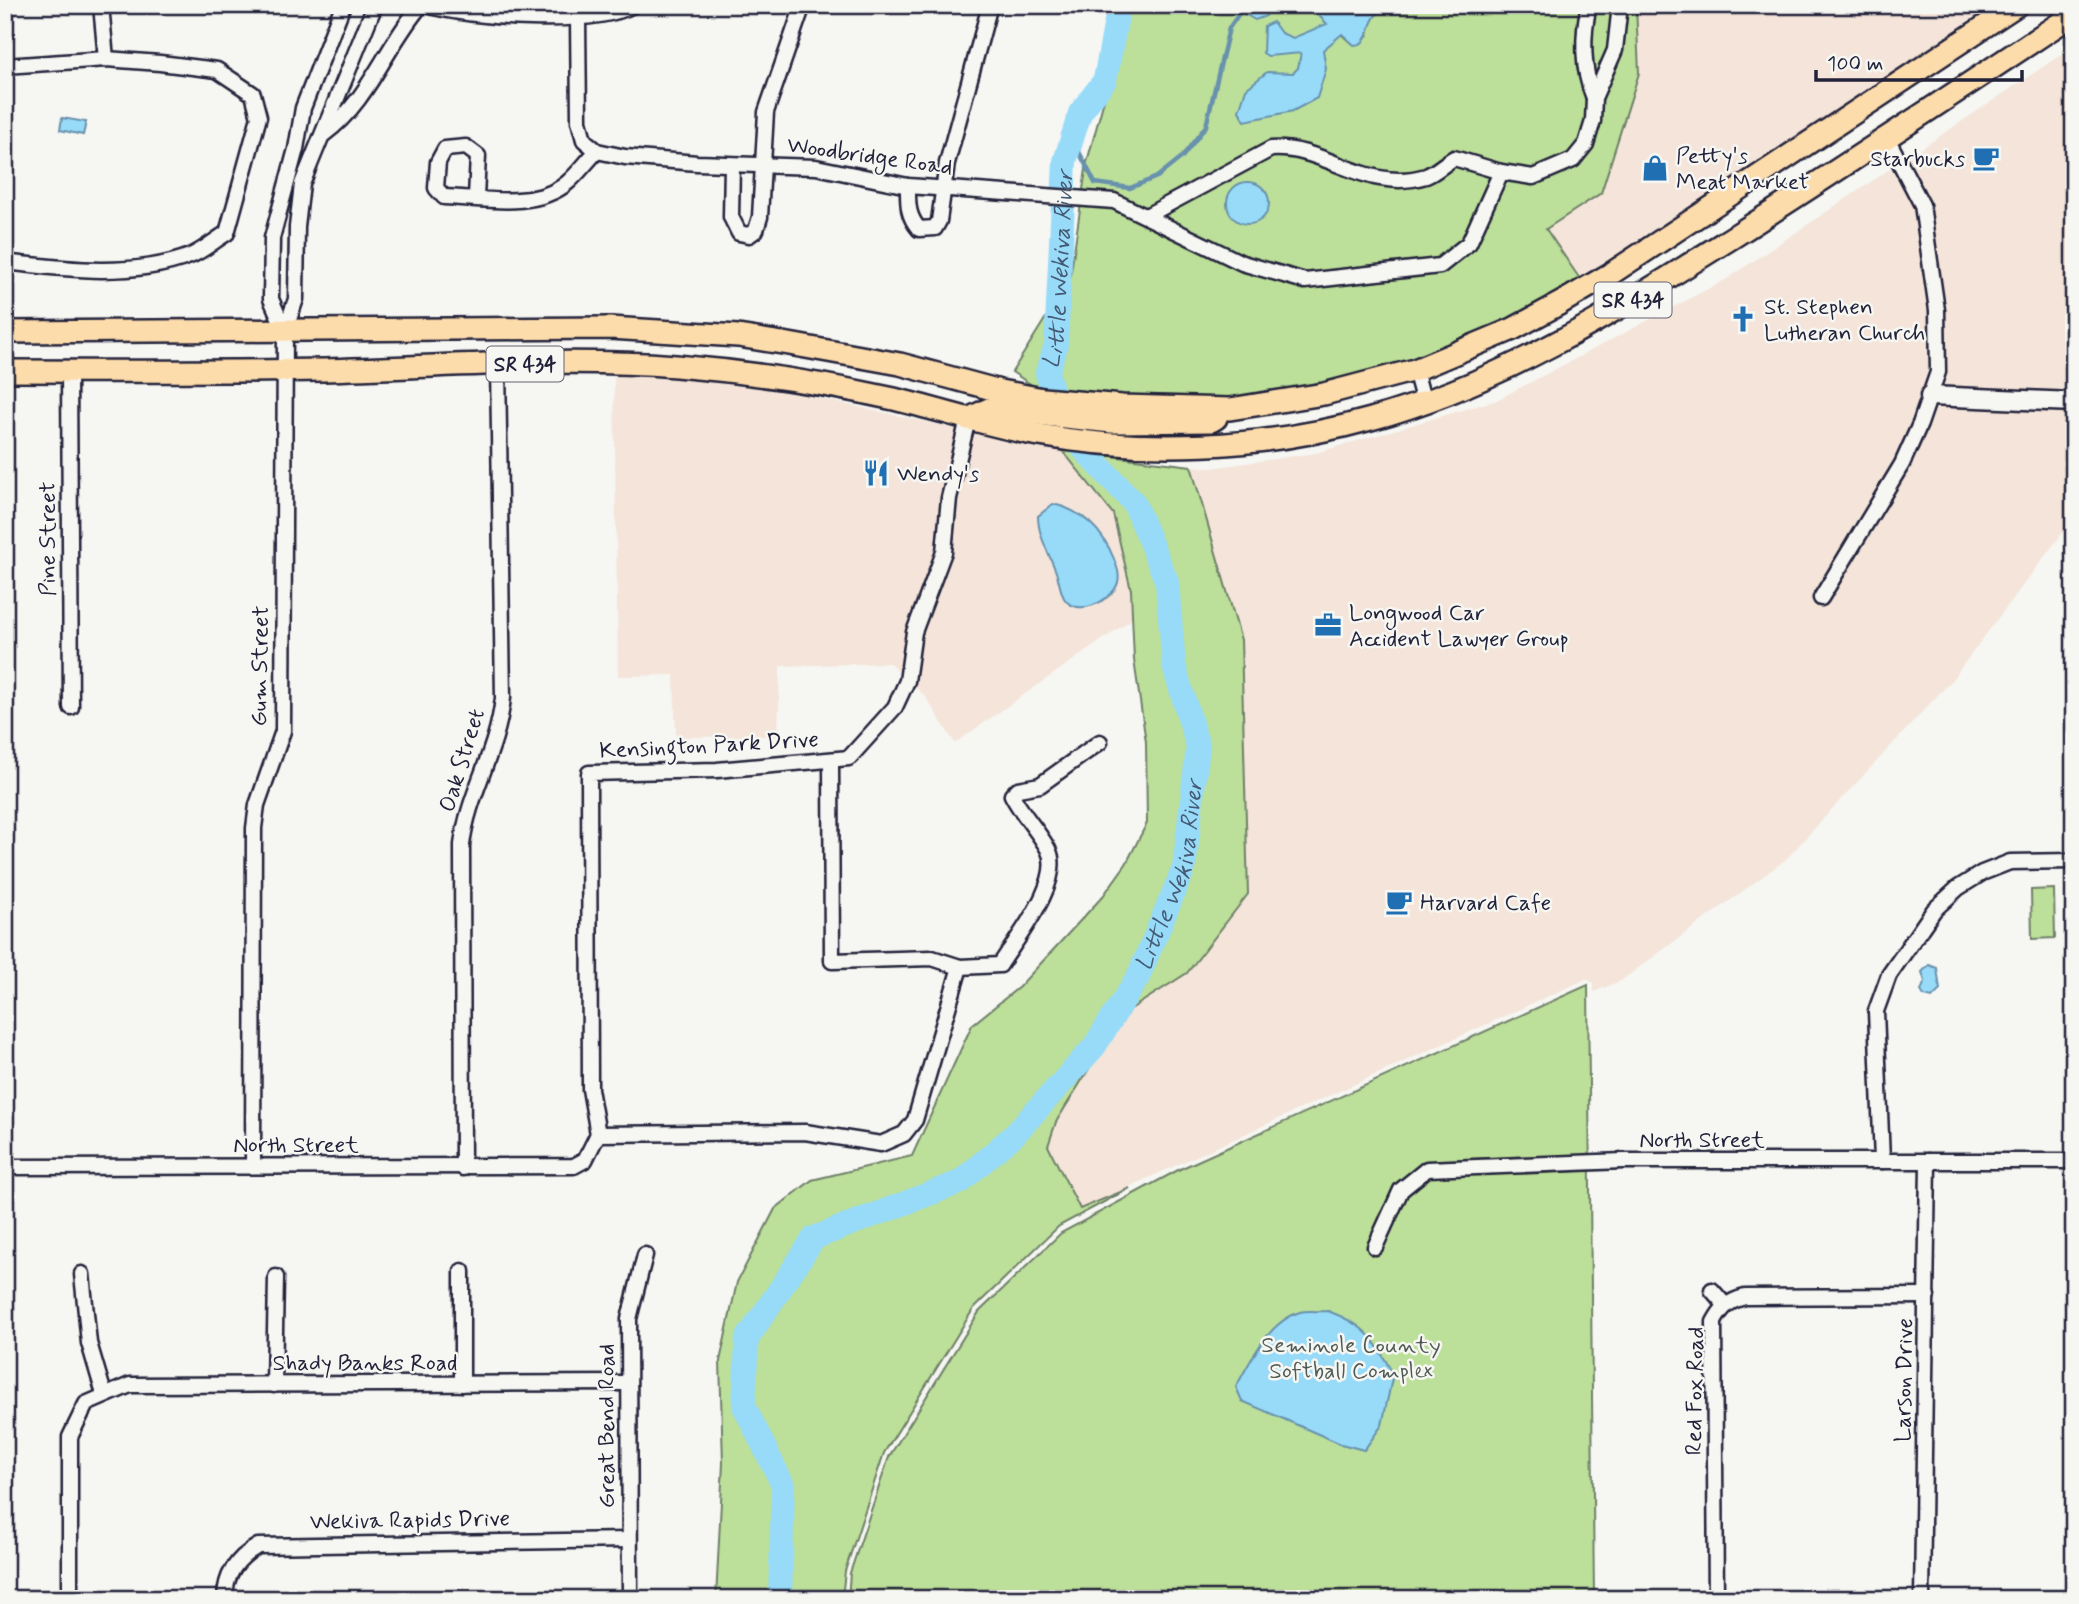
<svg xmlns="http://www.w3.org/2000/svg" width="2079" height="1604" font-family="Mynerve,sans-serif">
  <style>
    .built { fill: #f4e4d9; fill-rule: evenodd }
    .green { fill: #bcdf99; stroke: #6f806a; stroke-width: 2 }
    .water { fill: #97dbf9; stroke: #6891ad; stroke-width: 2 }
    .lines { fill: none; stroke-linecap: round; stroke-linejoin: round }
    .stream { stroke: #6891ad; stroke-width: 4.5 }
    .river { stroke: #97dbf9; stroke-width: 24 }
    .minor-casing { stroke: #22223b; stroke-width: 19 }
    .tertiary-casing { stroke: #22223b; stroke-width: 23 }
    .primary-casing { stroke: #22223b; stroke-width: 26 }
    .minor { stroke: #f6f6f2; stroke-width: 14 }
    .tertiary { stroke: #f6f6f2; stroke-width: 18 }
    .primary { stroke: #fddcac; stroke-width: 21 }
    .labels { text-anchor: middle; stroke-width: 5; stroke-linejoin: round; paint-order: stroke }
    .shield { fill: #f6f6f2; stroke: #626272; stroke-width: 2 }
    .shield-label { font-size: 21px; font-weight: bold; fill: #22223b }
    .street-label { font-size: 23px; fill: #22223b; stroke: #f6f6f2 }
    .poi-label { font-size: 23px; fill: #22223b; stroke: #f6f6f2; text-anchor: start }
    .park-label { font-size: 23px; fill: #505b57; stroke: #f6f6f2 }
    .water-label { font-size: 24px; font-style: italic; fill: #455a74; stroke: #f6f6f2 }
  </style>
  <rect width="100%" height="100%" fill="#f6f6f2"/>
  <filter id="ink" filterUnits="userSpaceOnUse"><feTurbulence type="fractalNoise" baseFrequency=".0143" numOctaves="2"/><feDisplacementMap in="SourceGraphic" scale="14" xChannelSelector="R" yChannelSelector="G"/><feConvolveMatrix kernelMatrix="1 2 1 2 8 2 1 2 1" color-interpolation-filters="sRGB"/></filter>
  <g filter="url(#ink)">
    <g class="built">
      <path d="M1636,5H2003L1582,282L1546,229L1601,192L1639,73Z"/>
      <path d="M2074,46V394L1940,389L1946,344L1935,245L1928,201L1906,159Z"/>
      <path d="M1893,167L1915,208L1930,311L1931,370L1896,460L1811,600L1823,608L1908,468L1935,405L2074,410V524H2069L1950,682L1785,860L1622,980L1594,992V983L1586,979L1080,1209L1048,1146L1056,1122L1123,1014L1187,973L1241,640L1191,466L1212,468L1316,453L1497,400L1727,279Z"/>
      <path d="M614,372L724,378L959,429L942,497L937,551L908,629L901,674L890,663L780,666L778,736L676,737L674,675L618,676Z"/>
      <path d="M973,432L1062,450L1114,514L1131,590L1132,619L955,743L925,696L913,685L921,634L950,554L956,500ZM1068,507L1104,537L1119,575L1065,599L1056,573Z"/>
    </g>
    <g class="green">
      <path d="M1130,5H1309L1351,43L1368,35L1371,18L1388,5H1636L1639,73L1601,193L1546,229L1582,282L1445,350L1363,376L1228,401L1123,398L1038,389L1012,372L1070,279L1087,162Z"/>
      <path d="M1062,450L1191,466L1241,640L1248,894L1187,973L1123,1014L1056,1122L1048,1146L1080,1209L1130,1188L1059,1226L974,1308L884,1453L845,1571L842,1599H716L723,1463L720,1361L737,1282L775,1209L812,1180L912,1156L972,1025L1019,987L1103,896L1126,864L1147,823L1146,742L1134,660L1131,590L1113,514Z"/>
      <path d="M2054,889L2055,938L2032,939L2031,890Z"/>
      <path d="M1588,985L1594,1599H848L850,1573L889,1457L979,1312L1061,1233L1180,1169Z"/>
    </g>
    <g class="water">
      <path d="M1229,5H1270L1266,16L1255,20Z"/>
      <path d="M1309,5H1388C1364,21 1375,29 1361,44L1354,45L1342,34L1323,50L1326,69L1317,98L1293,111L1245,121L1239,111L1246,89L1267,72L1293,73L1298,68L1301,53L1268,56L1263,53L1264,26L1273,22L1281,33L1293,38L1327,24Z"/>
      <path d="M62,118L86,122L83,135L60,130Z"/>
      <circle cx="1248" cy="203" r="21"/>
      <path d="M1053,504C1083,511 1103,531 1114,559C1117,567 1121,576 1117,585C1110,602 1076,618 1064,598C1060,590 1059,580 1056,572C1049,553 1038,536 1038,516Z"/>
      <path d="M1929,965L1937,968L1940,990L1932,998L1924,996L1921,991L1925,981L1922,972Z"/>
      <path d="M1328,1311C1368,1326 1373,1338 1393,1374L1382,1425L1364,1450L1341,1444L1242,1401L1236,1387C1251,1360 1268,1322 1300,1312C1308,1310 1319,1312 1328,1311Z"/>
    </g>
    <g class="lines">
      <path class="stream" d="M1072,138L1095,183L1130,188L1157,177L1182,157L1206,126L1229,28L1245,5"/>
      <path class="river" id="s1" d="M780,1599L783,1485L744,1406L747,1339L814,1238L960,1182L1015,1134L1094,1047L1138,977L1184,868L1198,747L1174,666L1167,582L1134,503L1063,427L1047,373L1056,345L1065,161L1080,113L1105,80L1119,5"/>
      <g class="minor-casing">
        <g id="minor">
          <path d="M101,5L106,59"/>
          <path d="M426,5C470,18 593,27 633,5"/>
          <path d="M1589,5C1582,35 1582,70 1594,98"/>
          <path d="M578,18L579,121L584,140L597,151L625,157L697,163L816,167L908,186L1114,201L1242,263L1305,281L1440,266L1469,243L1501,172"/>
          <path d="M5,66L106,59L160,63L217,70L253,94L259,117L227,233C215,240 203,251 190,256C132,278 64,269 5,262"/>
          <path d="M324,134C368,102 386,46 421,5"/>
          <path d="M732,165L731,217L739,233L749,235L756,230L760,217L766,112L803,5"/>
          <path d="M908,186C908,203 907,215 919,229L935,228L939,221L947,163L990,5"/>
          <path d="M476,197L478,156L466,147L445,149L438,162L436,188L444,197C482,198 535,210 567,183C578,174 587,161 597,151"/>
          <path d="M1148,215L1271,149C1325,145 1366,194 1426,176C1435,173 1445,163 1454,158L1501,172L1533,177L1573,160L1586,144L1593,121L1594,98L1615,50L1620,5"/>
          <path d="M285,331L271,299L272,238L296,149L303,108L343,5"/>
          <path d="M1415,370L1424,403"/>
          <path d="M69,371L71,707"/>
          <path d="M1821,598L1902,464L1920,424L1938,372L1937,310L1922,205L1887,138"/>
          <path d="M831,761L832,961L932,958L960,967L1000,965C1016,939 1065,880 1048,849C1038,830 1022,815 1012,795L1018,789L1040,785L1100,742"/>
          <path d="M598,1134L590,1089L589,773L717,770L849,758L895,707L907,681L914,632L944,552L949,498L968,419"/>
          <path d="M1882,1161L1876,1011L1889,975L1934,910L1958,888L1982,873L2010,862L2074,861"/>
          <path d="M253,1166L254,828L257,805L283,731L285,331L296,299L297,227L302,184L375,5"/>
          <path d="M5,1167L574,1166L585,1160L598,1134L805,1132L881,1144L904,1134L915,1120L960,967"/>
          <path d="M463,1168L462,845C468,793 497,754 503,698L498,365"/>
          <path d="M1375,1247L1401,1190L1427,1169L1623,1161H2074"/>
          <path d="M82,1274L89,1343L104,1394"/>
          <path d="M1712,1290L1725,1305"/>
          <path d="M462,1384V1271"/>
          <path d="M274,1385L276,1277"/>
          <path d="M70,1599V1437L86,1404L130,1385L628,1383"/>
          <path d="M225,1599C225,1574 237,1558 258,1546L629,1540"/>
          <path d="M630,1599L629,1319L645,1255"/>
          <path d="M1716,1599L1714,1322C1722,1307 1729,1301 1745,1297L1927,1296"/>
          <path d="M1922,1599L1928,1161"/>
        </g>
      </g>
      <g class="tertiary-casing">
        <path id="tertiary" d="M1930,396L2074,402"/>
      </g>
      <g class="primary-casing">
        <g id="primary">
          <path d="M5,332L610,328L738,336L789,344L900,364L1000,391L1043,399L1122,406L1230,409L1324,394L1415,370L1513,329L1559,304L1612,273L2017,5"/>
          <path d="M5,371C112,371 218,372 324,370C441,367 560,357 676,366C750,372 822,383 894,399C940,410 986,425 1033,434C1142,454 1264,449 1371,419C1505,382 1617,310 1733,237C1848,164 1961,89 2074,14"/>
          <path d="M968,419L989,409L1112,422L1211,421L1216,418"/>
        </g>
      </g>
      <use href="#minor" class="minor"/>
      <use href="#tertiary" class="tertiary"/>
      <use href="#primary" class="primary"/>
    </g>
  </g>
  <defs>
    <g id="cafe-bare" transform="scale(2.1)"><path d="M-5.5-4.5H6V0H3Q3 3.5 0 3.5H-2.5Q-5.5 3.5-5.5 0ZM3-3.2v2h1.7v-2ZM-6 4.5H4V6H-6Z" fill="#1f6fb2" stroke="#f6f6f2" stroke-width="2.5" paint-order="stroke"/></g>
    <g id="shop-bare" transform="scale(2.1)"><path d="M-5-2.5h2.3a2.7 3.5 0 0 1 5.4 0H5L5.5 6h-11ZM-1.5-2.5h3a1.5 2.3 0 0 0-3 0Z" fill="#1f6fb2" stroke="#f6f6f2" stroke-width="2.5" paint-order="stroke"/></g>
    <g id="church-bare" transform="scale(2.1)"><path d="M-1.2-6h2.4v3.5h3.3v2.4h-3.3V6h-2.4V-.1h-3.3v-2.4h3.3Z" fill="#1f6fb2" stroke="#f6f6f2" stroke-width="2.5" paint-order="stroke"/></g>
    <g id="restaurant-bare" transform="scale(2.1)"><path d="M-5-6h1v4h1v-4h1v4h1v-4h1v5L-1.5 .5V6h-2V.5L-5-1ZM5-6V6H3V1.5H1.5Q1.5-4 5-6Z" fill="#1f6fb2" stroke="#f6f6f2" stroke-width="2.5" paint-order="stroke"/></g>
    <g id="office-bare" transform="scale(2.1)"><path d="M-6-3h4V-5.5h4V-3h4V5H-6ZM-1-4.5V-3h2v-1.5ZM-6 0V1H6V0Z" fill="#1f6fb2" stroke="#f6f6f2" stroke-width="2.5" paint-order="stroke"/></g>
  </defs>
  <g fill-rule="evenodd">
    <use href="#cafe-bare" x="1986" y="158"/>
    <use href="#shop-bare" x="1655" y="168"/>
    <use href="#church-bare" x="1743" y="319"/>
    <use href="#restaurant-bare" x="876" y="473"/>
    <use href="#office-bare" x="1328" y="625"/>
    <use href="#cafe-bare" x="1399" y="902"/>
  </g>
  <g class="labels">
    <g class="shield">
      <rect x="1594.5" y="282.5" width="77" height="35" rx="5"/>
      <rect x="486.5" y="346.5" width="77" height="35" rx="5"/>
    </g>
    <g class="shield-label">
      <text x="1633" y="307">SR 434</text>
      <text x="525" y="371">SR 434</text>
    </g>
    <g class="street-label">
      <text transform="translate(870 155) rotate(8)" y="8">Woodbridge Road</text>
      <text transform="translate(47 539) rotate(-90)" y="8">Pine Street</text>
      <text transform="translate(259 666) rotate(-89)" y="8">Gum Street</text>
      <text transform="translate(709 744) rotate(-3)" y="8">Kensington Park Drive</text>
      <text transform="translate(461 760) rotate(-73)" y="8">Oak Street</text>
      <text x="1702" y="1147">North Street</text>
      <text x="296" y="1152">North Street</text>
      <text x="365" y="1370">Shady Banks Road</text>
      <text transform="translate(1903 1380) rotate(-89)" y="8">Larson Drive</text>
      <text transform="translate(1694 1391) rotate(-89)" y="8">Red Fox Road</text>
      <text transform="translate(606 1426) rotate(-90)" y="8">Great Bend Road</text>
      <text transform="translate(410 1519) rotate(-1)" y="8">Wekiva Rapids Drive</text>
    </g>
    <g class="poi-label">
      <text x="1676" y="163">Petty's<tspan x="1676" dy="26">Meat Market</tspan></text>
      <text x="1965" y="166" text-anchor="end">Starbucks</text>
      <text x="1764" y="314">St. Stephen<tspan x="1764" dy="26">Lutheran Church</tspan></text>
      <text x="897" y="481">Wendy's</text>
      <text x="1349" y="620">Longwood Car<tspan x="1349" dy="26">Accident Lawyer Group</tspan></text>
      <text x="1420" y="910">Harvard Cafe</text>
    </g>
    <g class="park-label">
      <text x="1351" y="1352">Seminole County<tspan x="1351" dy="26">Softball Complex</tspan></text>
    </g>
    <g class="water-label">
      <text dy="8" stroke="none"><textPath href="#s1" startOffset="1580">Little Wekiva River</textPath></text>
      <text dy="8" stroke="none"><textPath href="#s1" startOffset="928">Little Wekiva River</textPath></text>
    </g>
  </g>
  <rect width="2079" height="1604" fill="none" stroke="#f6f6f2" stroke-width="28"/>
  <rect x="14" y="14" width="2051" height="1576" fill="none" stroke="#22223b" stroke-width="2.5" filter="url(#ink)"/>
  <path d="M1816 70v10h206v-10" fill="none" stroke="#22223b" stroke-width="3.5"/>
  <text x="1827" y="70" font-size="21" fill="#22223b" stroke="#f6f6f2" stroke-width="5" paint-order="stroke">100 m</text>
</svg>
